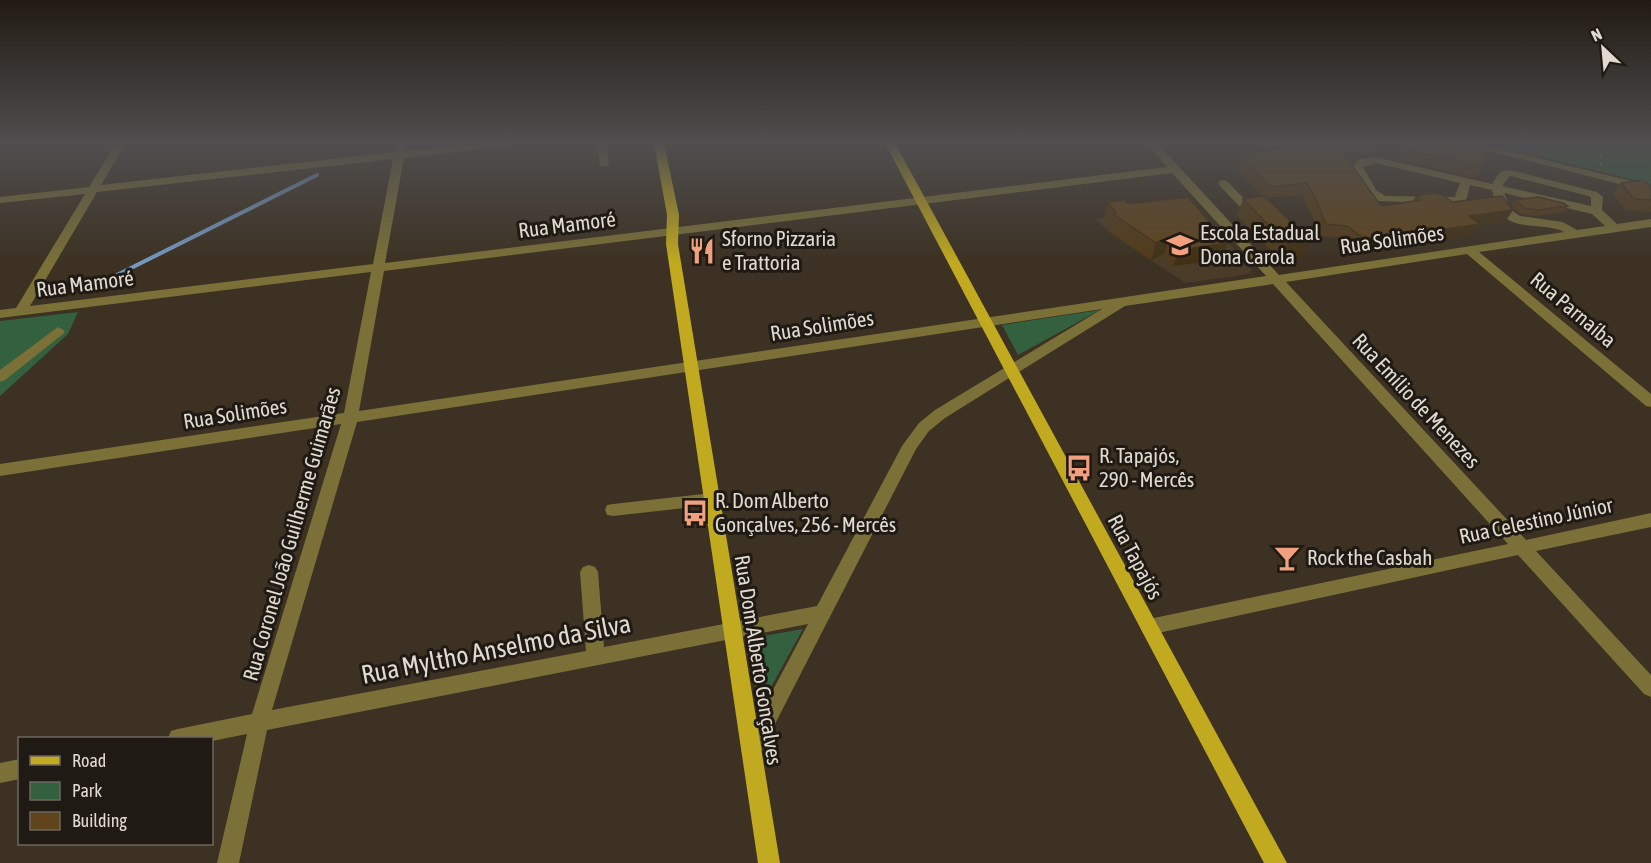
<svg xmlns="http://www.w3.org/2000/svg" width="1651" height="863" font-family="'Asap Condensed',sans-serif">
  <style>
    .built { fill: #4a3c28 }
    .green { fill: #33613f }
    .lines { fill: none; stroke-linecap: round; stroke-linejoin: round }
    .stream { stroke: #7498c1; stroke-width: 4 }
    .path { stroke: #867d70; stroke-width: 2; stroke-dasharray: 4 4; stroke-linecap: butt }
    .minor { fill: #7a7038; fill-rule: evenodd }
    .major { fill: #c1aa1f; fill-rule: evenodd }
    .wall { fill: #523a18 }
    .shaded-wall { fill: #423014 }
    .building { fill: #5f441c; stroke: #423014; stroke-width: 1.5 }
    .labels { text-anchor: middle; stroke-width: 6; stroke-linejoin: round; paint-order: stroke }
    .street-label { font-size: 21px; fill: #e1dad1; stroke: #1f1a13 }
    .poi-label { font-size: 21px; fill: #e1dad1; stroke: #1f1a13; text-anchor: start }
    .near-street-label { font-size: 26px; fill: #e1dad1; stroke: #1f1a13 }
  </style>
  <rect width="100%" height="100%" fill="#3c3122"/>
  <path class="built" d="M1197,207L1252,270L1249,274L1185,283L1108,231L1096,219Z"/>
  <g class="green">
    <path d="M1484,143H1651V184Z"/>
    <path d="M1100,310L1018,355L1002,325Z"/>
    <path d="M78,312L68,334L0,396V321Z"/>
    <path d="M803,629L759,709L747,639Z"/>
  </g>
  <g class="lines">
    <path class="stream" d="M115,276L317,175"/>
    <g class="path">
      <path d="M1543,153L1544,143"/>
      <path d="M1601,166L1602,143"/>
    </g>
    <g class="minor">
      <path d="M116,143H126L101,185L394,152L396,143H406L405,151L475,143H511L506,146L404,158L385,263L1167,167L1146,143H1157L1279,275L1564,232C1546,222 1513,231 1501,213C1496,207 1494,197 1492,190L1470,185L1466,201L1460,204L1378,201L1367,194L1352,166L1359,159L1376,157L1492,184L1500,172L1510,170L1597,192L1603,197L1602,210L1617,224L1651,219V227L1479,252L1651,394V407L1646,406L1467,254L1286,282L1526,540L1651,513V527L1536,551L1651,675V697L1644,694L1518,555L1149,635L1143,633L1140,627L1143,621L1149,619L1508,544L1273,284L1125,306L945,418L929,431L916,449L758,757L751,760L744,757L741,750L808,624L267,730L239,863H217L247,734L212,741V738H168L171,731L178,729L252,714L341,424L0,476V464L344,413L371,272L0,318V310L16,308L85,194L0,203V197L89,187ZM393,159L373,264L30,306L97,192ZM1376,163L1460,183L1455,197L1385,196L1376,190L1363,167ZM1172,173L1266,276L359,411L384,271ZM1510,176L1589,196L1591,198V206L1502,186ZM1504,193L1592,214L1605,226L1577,230L1563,222L1520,216L1511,210ZM1102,309L935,410L919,423L902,446L817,606L604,647L598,572L595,567L589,565L583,567L580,572L586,651L272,710L357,422Z"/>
      <path d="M597,143H607L609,166H601L600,164Z"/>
      <path d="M1458,143H1477L1651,186V192Z"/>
      <path d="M1223,180L1227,181L1251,206V210H1243L1219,185V181Z"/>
      <path d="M58,327L65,331L63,334L5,380L0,382V370Z"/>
      <path d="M712,493L718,495L720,499L718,503L712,505L613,516L607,515L605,510L607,505L613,504Z"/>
      <path d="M20,759V779L0,783V763Z"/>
    </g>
    <g class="major">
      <path d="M654,143H664L679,215L678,244L780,863H758L666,244L667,215Z"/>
      <path d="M885,143H895L1287,863H1264Z"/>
    </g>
  </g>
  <g class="wall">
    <path d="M1261,143H1373L1367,156L1339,148L1381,206L1413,201L1416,196L1452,202L1506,221L1479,225L1473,235L1360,252L1341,238L1320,236L1310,211L1301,195L1267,198L1310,240L1302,257L1280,260L1237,215L1243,199L1263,196L1232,165L1237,154L1267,150L1260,145Z"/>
    <path d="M1404,143H1485L1483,167L1476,178L1398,159Z"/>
    <path d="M1621,183L1651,188V212L1626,210L1613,194Z"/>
    <path d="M1515,200L1568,206L1564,212L1534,216L1521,214L1512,205Z"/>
    <path d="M1108,202L1222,260L1173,266L1164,254L1151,260L1108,231L1109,227L1104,218Z"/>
  </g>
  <g class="shaded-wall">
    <path d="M1178,143H1196L1177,146Z"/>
    <path d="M1513,210L1506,221L1479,225L1473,235L1360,252L1367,241L1469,216Z"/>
    <path d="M1169,238L1164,254L1151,260L1156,243Z"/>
    <path d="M1310,240L1302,257L1280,260L1287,244Z"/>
    <path d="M1228,243L1222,260L1173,266L1179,250Z"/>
  </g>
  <g class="building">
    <path d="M1277,143H1336L1381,206L1421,200L1416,196L1433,193L1441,194L1452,202L1502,196L1513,210L1469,216L1480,224L1367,241L1347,226L1326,224L1316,199L1306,183L1271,187L1237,154L1283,148Z"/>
    <path d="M1405,143H1485L1489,144L1483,167L1403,148Z"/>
    <path d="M1643,180L1651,188V200L1634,199L1621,183Z"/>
    <path d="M1264,196L1310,240L1287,244L1243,199Z"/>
    <path d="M1188,197L1228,243L1179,250L1169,238L1156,243L1113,214L1116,213L1108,202L1125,200L1128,204Z"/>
    <path d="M1538,197L1563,203L1568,206L1537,210L1524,208L1515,200Z"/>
  </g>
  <linearGradient id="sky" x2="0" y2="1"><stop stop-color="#211b13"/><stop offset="0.54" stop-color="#504e4f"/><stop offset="1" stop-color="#504e4f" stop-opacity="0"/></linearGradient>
  <rect width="1651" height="264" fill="url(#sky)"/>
  <defs>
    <g id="school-bare" transform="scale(2.07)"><path d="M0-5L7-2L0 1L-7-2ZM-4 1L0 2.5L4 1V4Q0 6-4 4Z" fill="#f2a07f" stroke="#1f1a13" stroke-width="2.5" paint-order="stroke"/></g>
    <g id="restaurant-bare" transform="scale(2.07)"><path d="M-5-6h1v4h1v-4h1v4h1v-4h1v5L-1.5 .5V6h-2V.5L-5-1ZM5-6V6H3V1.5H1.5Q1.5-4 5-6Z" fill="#f2a07f" stroke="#1f1a13" stroke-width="2.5" paint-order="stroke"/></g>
    <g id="bus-bare" transform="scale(2.07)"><path d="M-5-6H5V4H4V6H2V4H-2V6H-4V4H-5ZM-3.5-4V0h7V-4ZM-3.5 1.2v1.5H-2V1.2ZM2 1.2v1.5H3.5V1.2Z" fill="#f2a07f" stroke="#1f1a13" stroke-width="2.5" paint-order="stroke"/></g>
    <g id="bar-bare" transform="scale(2.07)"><path d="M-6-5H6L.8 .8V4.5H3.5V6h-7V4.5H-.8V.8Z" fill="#f2a07f" stroke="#1f1a13" stroke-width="2.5" paint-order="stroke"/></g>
  </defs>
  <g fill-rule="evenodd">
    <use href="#school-bare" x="1180" y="245"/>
    <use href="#restaurant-bare" x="702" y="251"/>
    <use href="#bus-bare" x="1079" y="468"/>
    <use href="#bus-bare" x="695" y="513"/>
    <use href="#bar-bare" x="1287" y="558"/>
  </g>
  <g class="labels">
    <g class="street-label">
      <text transform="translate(567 225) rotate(-7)" y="7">Rua Mamoré</text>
      <text transform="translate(1392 240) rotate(-8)" y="7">Rua Solimões</text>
      <text transform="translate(85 284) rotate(-7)" y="7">Rua Mamoré</text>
      <text transform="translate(1573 310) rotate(40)" y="7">Rua Parnaíba</text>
      <text transform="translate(822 326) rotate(-9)" y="7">Rua Solimões</text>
      <text transform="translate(1416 401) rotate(47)" y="7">Rua Emílio de Menezes</text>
      <text transform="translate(235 414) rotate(-9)" y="7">Rua Solimões</text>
      <text transform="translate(1536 521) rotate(-12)" y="7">Rua Celestino Júnior</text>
      <text transform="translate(292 534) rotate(-74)" y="7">Rua Coronel João Guilherme Guimarães</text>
      <text transform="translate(1135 557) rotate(62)" y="7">Rua Tapajós</text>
      <text transform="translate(758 660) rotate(81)" y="7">Rua Dom Alberto Gonçalves</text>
    </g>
    <g class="poi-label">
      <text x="1200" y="240">Escola Estadual<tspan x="1200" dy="24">Dona Carola</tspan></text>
      <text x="722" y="246">Sforno Pizzaria<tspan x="722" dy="24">e Trattoria</tspan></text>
      <text x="1099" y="463">R. Tapajós,<tspan x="1099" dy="24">290 - Mercês</tspan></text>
      <text x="715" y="508">R. Dom Alberto<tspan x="715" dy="24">Gonçalves, 256 - Mercês</tspan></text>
      <text x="1307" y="565">Rock the Casbah</text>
    </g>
    <g class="near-street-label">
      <text transform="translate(496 649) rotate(-11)" y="9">Rua Myltho Anselmo da Silva</text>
    </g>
  </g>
  <rect x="18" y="737" width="195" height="108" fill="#1f1a13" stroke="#6d675f" stroke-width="1.5"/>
  <rect x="30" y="756" width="30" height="9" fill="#c1aa1f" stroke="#6d675f" stroke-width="1.5"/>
  <text x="72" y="767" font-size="18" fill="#e1dad1">Road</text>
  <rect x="30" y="782" width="30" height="18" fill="#33613f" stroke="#6d675f" stroke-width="1.5"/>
  <text x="72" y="797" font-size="18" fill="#e1dad1">Park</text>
  <rect x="30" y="812" width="30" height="18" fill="#5f441c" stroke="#6d675f" stroke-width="1.5"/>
  <text x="72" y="827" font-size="18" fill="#e1dad1">Building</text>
  <g transform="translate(1603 48) rotate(334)" stroke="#1f1a13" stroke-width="4.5" paint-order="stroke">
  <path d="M0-4.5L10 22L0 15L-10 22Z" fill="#e1dad1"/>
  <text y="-9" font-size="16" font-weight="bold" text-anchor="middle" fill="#e1dad1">N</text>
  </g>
</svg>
